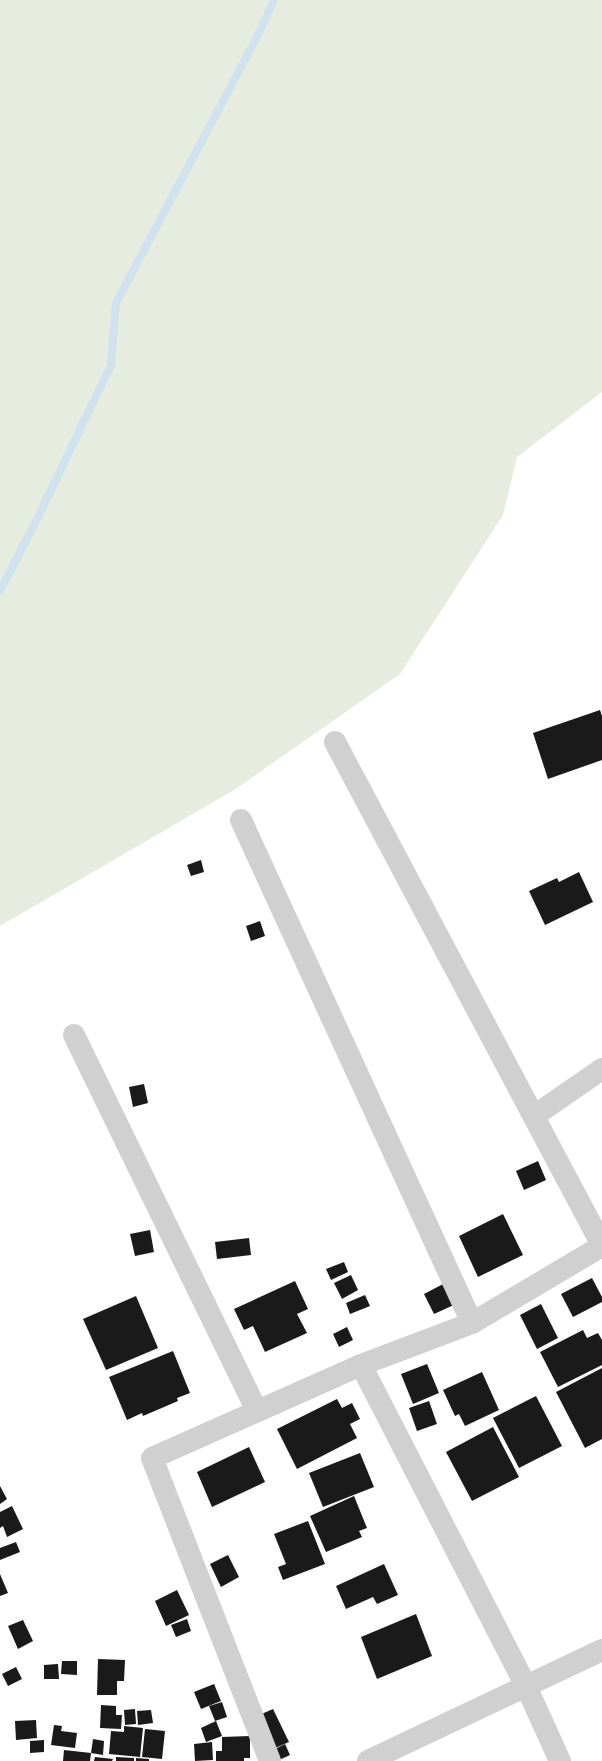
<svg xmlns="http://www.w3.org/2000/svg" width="602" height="1761" font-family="'Asap Condensed',sans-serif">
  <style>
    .green { fill: #e6ecdf }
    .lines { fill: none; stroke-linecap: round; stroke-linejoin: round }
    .stream { stroke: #cfe2ee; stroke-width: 8 }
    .building { fill: #1a1a1a }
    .street { stroke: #d0d0d0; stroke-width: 22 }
  </style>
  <rect width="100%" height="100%" fill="#fff"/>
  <path class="green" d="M0,0H602V392L517,457L503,515L400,674L234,790L0,926Z"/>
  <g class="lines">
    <path class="stream" d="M0,591L37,519L111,365L116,303L258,35L274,0"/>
  </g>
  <g class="building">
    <path d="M600,710L602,716V760L548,779L533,733Z"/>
    <path d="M201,860L204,872L191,876L187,865Z"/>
    <path d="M579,872L593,902L545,925L529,891L557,878L559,882Z"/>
    <path d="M260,921L265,936L251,941L246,926Z"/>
    <path d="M144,1084L148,1103L133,1107L129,1087Z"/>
    <path d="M538,1161L546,1180L524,1190L516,1171Z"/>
    <path d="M503,1214L523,1255L478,1277L459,1236Z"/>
    <path d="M150,1230L154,1252L135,1256L130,1234Z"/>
    <path d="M249,1238L251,1255L217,1259L215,1242Z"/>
    <path d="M344,1262L348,1272L331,1280L326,1269Z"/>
    <path d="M351,1275L358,1290L342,1299L334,1283Z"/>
    <path d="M592,1278L602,1297V1302L573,1317L561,1294Z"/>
    <path d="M295,1281L308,1309L297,1314L307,1333L265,1352L253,1326L244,1330L234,1309Z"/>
    <path d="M445,1283L456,1304L434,1314L424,1294Z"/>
    <path d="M365,1295L370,1306L350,1314L346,1303Z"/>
    <path d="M136,1296L158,1348L106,1370L83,1319Z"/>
    <path d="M541,1304L558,1338L537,1349L520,1315Z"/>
    <path d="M347,1327L353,1340L339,1347L333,1334Z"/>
    <path d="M583,1330L587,1338L598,1333L602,1340V1365L558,1387L540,1352Z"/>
    <path d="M173,1351L190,1393L177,1398L178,1401L143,1416L142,1413L127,1420L109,1377Z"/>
    <path d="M427,1364L439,1393L413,1404L401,1374Z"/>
    <path d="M602,1368V1439L585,1448L556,1392Z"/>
    <path d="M482,1372L499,1410L465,1426L459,1414L455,1416L443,1390Z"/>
    <path d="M536,1396L562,1446L519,1468L493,1418Z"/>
    <path d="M337,1399L342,1408L352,1403L360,1419L350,1424L357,1438L297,1469L277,1429Z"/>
    <path d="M429,1401L437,1424L417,1431L409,1408Z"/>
    <path d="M493,1427L519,1477L472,1501L446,1452Z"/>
    <path d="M249,1447L265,1482L212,1507L197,1472Z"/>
    <path d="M360,1453L374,1487L323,1507L309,1473Z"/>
    <path d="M0,1486L7,1499L0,1504Z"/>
    <path d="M354,1496L367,1528L359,1531L362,1537L326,1552L310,1516Z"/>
    <path d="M12,1506L23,1529L7,1537L3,1526L0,1528V1512Z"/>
    <path d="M308,1521L325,1564L283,1580L278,1567L286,1564L274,1534Z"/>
    <path d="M16,1542L20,1552L0,1560V1548Z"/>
    <path d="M228,1555L239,1577L221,1587L210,1564Z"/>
    <path d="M384,1564L398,1595L377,1604L373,1597L346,1609L336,1586Z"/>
    <path d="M0,1574L8,1593L0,1596Z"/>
    <path d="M177,1590L189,1615L166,1626L155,1601Z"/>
    <path d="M416,1614L432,1656L377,1679L361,1637Z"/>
    <path d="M187,1619L191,1631L176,1637L171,1625Z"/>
    <path d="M23,1620L33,1641L18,1649L8,1626Z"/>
    <path d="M98,1659L125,1660L124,1681H117V1695H97Z"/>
    <path d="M62,1661H77V1675L61,1674Z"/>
    <path d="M58,1664L59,1679H44V1665Z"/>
    <path d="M16,1667L22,1679L8,1686L2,1674Z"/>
    <path d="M214,1684L221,1701L201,1709L194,1692Z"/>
    <path d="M222,1702L227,1717L215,1721L209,1706Z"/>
    <path d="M101,1705L116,1706V1715H122L121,1729L100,1728Z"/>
    <path d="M135,1709L136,1724L125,1725L124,1710Z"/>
    <path d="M273,1709L289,1742L273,1749L257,1716Z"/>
    <path d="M151,1710L153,1723L138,1725L137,1711Z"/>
    <path d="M36,1720L37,1738L16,1740L15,1721Z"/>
    <path d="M216,1721L222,1736L206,1742L201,1728Z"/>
    <path d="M54,1725L62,1726L61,1731L77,1733L75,1748L51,1745Z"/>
    <path d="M124,1726L143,1728L140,1757L109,1754L111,1731L124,1732Z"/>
    <path d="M145,1729L165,1731L162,1759L142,1757Z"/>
    <path d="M250,1736V1758H244V1761H216V1751H222V1737Z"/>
    <path d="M93,1739L104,1741L103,1755L91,1753L90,1761H63L64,1750L91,1753Z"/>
    <path d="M44,1740V1752L30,1753V1741Z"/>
    <path d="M212,1742L213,1760L195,1761L194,1744Z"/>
    <path d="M285,1744L290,1755L277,1761L271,1751Z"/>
    <path d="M95,1757L113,1759L112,1761H94Z"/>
    <path d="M116,1757L134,1758V1761H116Z"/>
    <path d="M136,1758L149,1759V1761H136Z"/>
  </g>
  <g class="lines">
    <g class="street">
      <path d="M335,742L602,1245"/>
      <path d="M241,820L472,1323"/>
      <path d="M74,1035L257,1411"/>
      <path d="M534,1116L602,1069"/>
      <path d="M361,1365L526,1686L560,1761"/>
      <path d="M270,1761L152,1458L361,1365L472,1323L602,1246"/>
      <path d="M368,1761L602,1650"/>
    </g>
  </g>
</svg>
